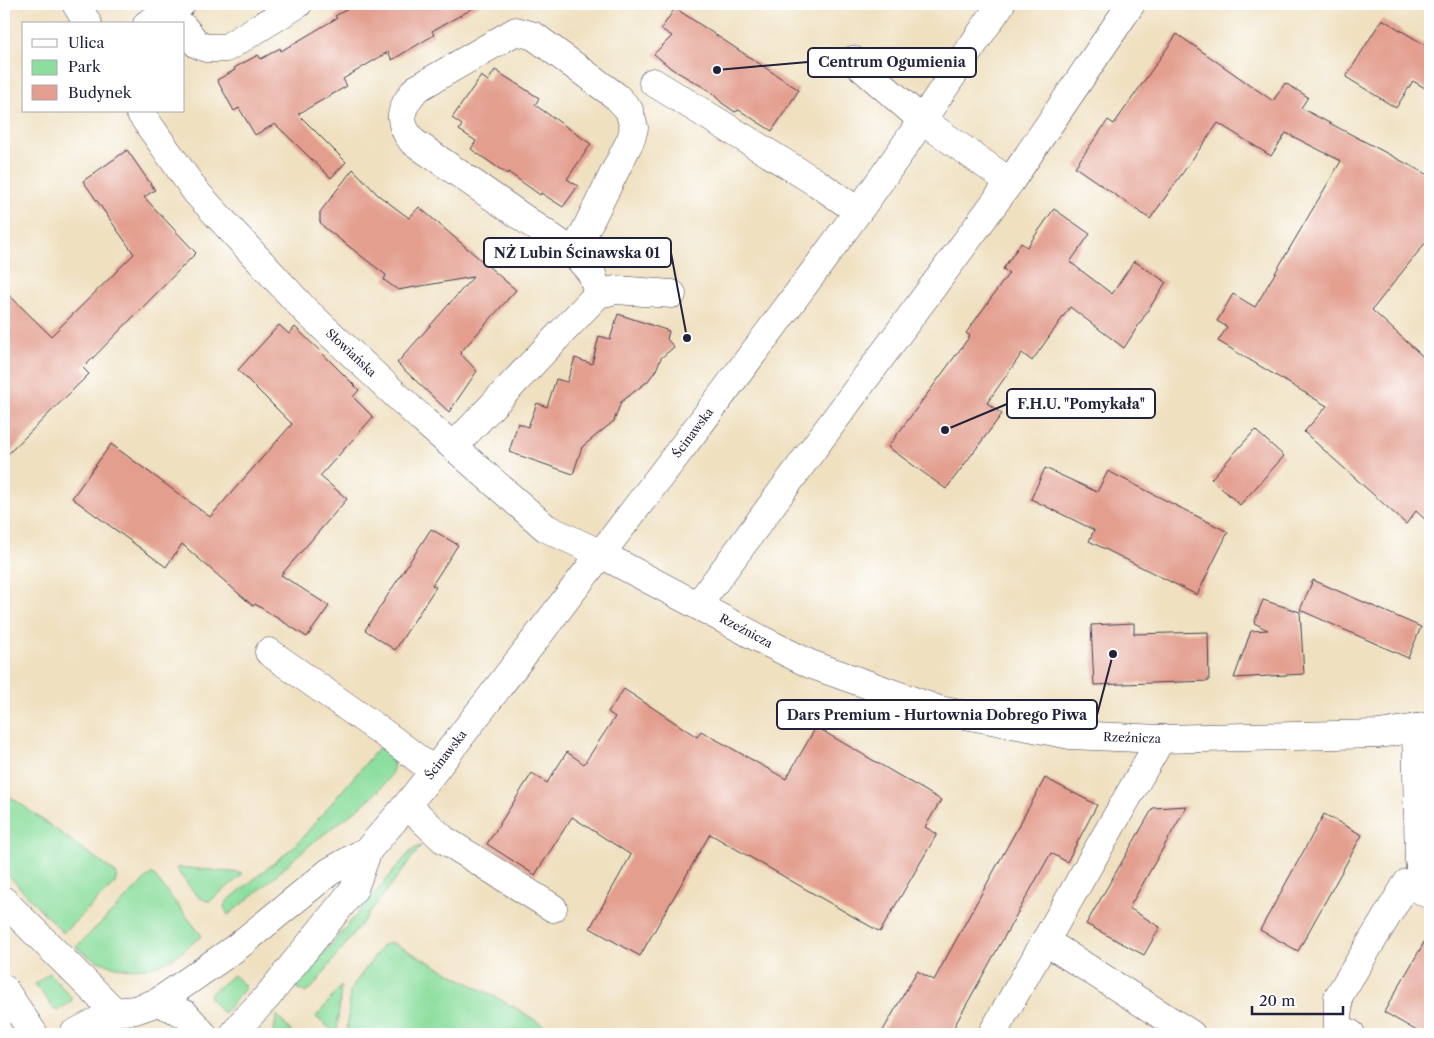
<svg xmlns="http://www.w3.org/2000/svg" width="1434" height="1038" font-family="'Libre Caslon Text',serif">
  <style>
    .green { fill: #8cde9e; stroke: #57806c }
    .building { fill: #e39e8e }
    .lines { fill: none; stroke-linecap: round; stroke-linejoin: round }
    .minor-casing { stroke: #413e4f; stroke-width: 29 }
    .major-casing { stroke: #413e4f; stroke-width: 29 }
    .minor { stroke: #fff; stroke-width: 28 }
    .major { stroke: #fff; stroke-width: 28 }
    .labels { text-anchor: middle; stroke-width: 4; stroke-linejoin: round; paint-order: stroke }
    .street-label { font-size: 12px; fill: #22223b; stroke: #fff }
    .leader { fill: none; stroke: #22223b; stroke-width: 2 }
    .callout-dot { fill: #22223b; stroke: #fff; stroke-width: 2 }
    .callout { fill: #fff; stroke: #22223b; stroke-width: 2 }
    .callout-label { font-size: 14px; text-anchor: middle; font-weight: bold; fill: #22223b }
  </style>
  <rect width="100%" height="100%" fill="#fff"/>
  <filter id="ink" filterUnits="userSpaceOnUse"><feTurbulence type="fractalNoise" baseFrequency=".02" numOctaves="2"/><feDisplacementMap in="SourceGraphic" scale="10" xChannelSelector="R" yChannelSelector="G"/><feConvolveMatrix kernelMatrix="1 2 1 2 8 2 1 2 1" color-interpolation-filters="sRGB"/></filter>
  <filter id="wash" filterUnits="userSpaceOnUse"><feTurbulence type="fractalNoise" baseFrequency=".0096" numOctaves="4" result="noise"/><feDisplacementMap in="SourceGraphic" scale="20" xChannelSelector="R" yChannelSelector="G"/><feGaussianBlur stdDeviation="1.12" result="paint"/><feColorMatrix in="noise" values="0 0 0 0 0 0 0 0 0 0 0 0 0 0 0 0 0 1.4 0 .05"/><feComposite in="paint" operator="in"/></filter>
  <g filter="url(#wash)">
    <rect width="100%" height="100%" fill="#efe0c0"/>
    <g class="green">
      <path d="M382,744C389,753 397,759 392,771C385,794 330,828 310,845C296,856 283,869 270,881C256,893 242,904 228,915L224,907L226,902L296,845Z"/>
      <path d="M4,792L116,873L117,876L115,883L63,933L4,871Z"/>
      <path d="M421,846L312,988L305,992L295,987L408,854L415,848Z"/>
      <path d="M178,867L242,873V875L210,901C197,902 184,878 176,869Z"/>
      <path d="M152,873L202,936C191,944 180,955 167,961C137,976 101,968 76,947Z"/>
      <path d="M393,943L514,1007L557,1034H347L350,990L383,945Z"/>
      <path d="M49,973L72,998L71,1002L57,1011L55,1010L35,984Z"/>
      <path d="M233,975L246,987L228,1009L223,1013L211,1000L209,995Z"/>
      <path d="M341,986L337,1031L334,1032L316,1017Z"/>
      <path d="M277,1015L293,1034H273Z"/>
    </g>
    <g id="blocks">
      <g class="building">
        <path d="M357,4H481L432,31L434,35L392,60L388,52L343,79L347,86L298,114L346,162L331,178L275,124L255,135L239,108L234,111L217,80L235,70L234,68L258,55L261,59L280,48L281,51L337,18L335,16Z"/>
        <path d="M675,8L799,90L772,131L739,110L735,112L722,103L710,91L672,69L654,54L672,36L661,29Z"/>
        <path d="M1382,19L1430,48V91L1413,81L1396,108L1346,77Z"/>
        <path d="M1177,34L1273,101L1285,83L1308,97L1301,108L1430,176V237L1372,310L1430,363V524L1416,511L1406,524L1304,432L1327,406L1218,341L1227,327L1217,321L1233,294L1255,307L1341,161L1286,133L1271,156L1218,123L1150,219L1075,167L1108,120L1114,124Z"/>
        <path d="M495,70L539,98L535,105L591,144L567,179L578,186L563,207L541,193L540,195L508,172L507,174L471,149L476,141L459,130L462,125L452,118L481,76L488,81Z"/>
        <path d="M127,150L155,190L144,197L196,253L83,368L89,374L4,458V290L51,336L134,254L83,181Z"/>
        <path d="M353,169L378,195L409,218L419,207L516,290L460,353L477,371L449,412L397,363L473,277L398,290L384,280L386,275L325,228L320,222V212Z"/>
        <path d="M1054,209L1090,234L1070,262L1112,294L1134,261L1166,282L1124,348L1070,307L1032,361L1022,353L987,403L1002,414L946,489L888,447L970,336L966,333L1009,273L1003,269L1021,243L1027,247Z"/>
        <path d="M618,314L669,331L667,339L674,347L661,358L656,370L648,381L621,402L614,421L582,447L573,474L509,452L518,423L528,427L537,403L547,407L556,379L567,382L575,358L592,364L599,336L610,339Z"/>
        <path d="M279,325L289,334L295,327L321,352L359,390L353,397L373,417L320,476L347,499L281,575L329,606L307,637L255,604L253,606L182,544L166,567L72,498L111,444L210,517L292,424L238,370Z"/>
        <path d="M1255,430L1284,456L1240,505L1211,479Z"/>
        <path d="M1045,468L1097,492L1108,471L1228,532L1197,595L1089,541L1094,530L1031,499Z"/>
        <path d="M431,529L458,545L432,585L436,587L395,650L365,630Z"/>
        <path d="M1313,580L1421,627L1408,658L1300,610Z"/>
        <path d="M1263,600L1300,612L1304,674L1234,678L1251,631L1268,630L1254,623Z"/>
        <path d="M1134,623V634L1208,632L1209,681L1094,685L1091,625Z"/>
        <path d="M624,689L697,737L701,731L786,779L816,727L941,800L925,827L937,834L880,932L710,834L640,956L590,928L631,855L572,817L535,875L487,844L532,773L547,783L567,752L584,764L615,717L608,712Z"/>
        <path d="M1045,778L1097,805L1067,862L1051,853L950,1034H881L917,971L934,980Z"/>
        <path d="M1187,806L1129,908L1160,927L1144,955L1086,924L1153,808Z"/>
        <path d="M1324,814L1362,835L1298,951L1260,930Z"/>
        <path d="M1430,932V1034H1422L1384,1012Z"/>
      </g>
    </g>
  </g>
  <g filter="url(#ink)">
    <use href="#blocks" fill-opacity="0" stroke="#413e4f" stroke-width="1"/>
    <g class="lines">
      <g class="minor-casing">
        <g id="minor">
          <path d="M76,4L88,24"/>
          <path d="M147,24L181,4"/>
          <path d="M184,28L197,44L206,48H226L298,4"/>
          <path d="M853,60L922,120L1010,182"/>
          <path d="M653,82L817,183L858,211"/>
          <path d="M139,111L196,192L305,310L424,421L546,528L601,554L768,643L810,664L939,710L1070,735L1161,739L1379,734L1430,726"/>
          <path d="M574,253L631,139L634,128L629,110L617,97L534,36L516,31L416,89C400,108 396,120 412,141L574,253L592,274L598,294"/>
          <path d="M454,446L598,294L616,290L672,294"/>
          <path d="M698,605L1010,182L1131,4"/>
          <path d="M269,652L385,734L434,771"/>
          <path d="M1416,728L1419,860L1423,890"/>
          <path d="M407,805L443,839L553,908"/>
          <path d="M4,901L115,1012"/>
          <path d="M1045,941L1191,1034"/>
          <path d="M4,989L34,1034"/>
          <path d="M992,1034L1161,739"/>
          <path d="M1351,1034L1338,1027V997L1407,883L1430,895"/>
        </g>
      </g>
      <g class="major-casing">
        <g id="major">
          <path d="M158,1002L185,1014L203,1034"/>
          <path d="M73,1034L115,1012L135,1010L158,1002L237,947L329,872L368,850L407,805L434,771C576,586 719,402 857,213C907,145 953,73 1001,4"/>
          <path d="M234,1034L243,1022L267,997L354,889L368,850"/>
        </g>
      </g>
      <use href="#minor" class="minor"/>
      <use href="#major" class="major"/>
    </g>
  </g>
  <g class="labels">
    <g class="street-label">
      <text transform="translate(351 353) rotate(43)" y="4">Słowiańska</text>
      <text transform="translate(693 433) rotate(-53)" y="4">Ścinawska</text>
      <text transform="translate(746 631) rotate(28)" y="4">Rzeźnicza</text>
      <text transform="translate(1132 738) rotate(2)" y="4">Rzeźnicza</text>
      <text transform="translate(446 755) rotate(-52)" y="4">Ścinawska</text>
    </g>
  </g>
  <path class="leader" d="M717 70L808 62M687 338L671 253M945 430L1007 404M1113 654L1097 715"/>
  <g class="callout-dot">
    <circle cx="717" cy="70" r="5"/>
    <circle cx="687" cy="338" r="5"/>
    <circle cx="945" cy="430" r="5"/>
    <circle cx="1113" cy="654" r="5"/>
  </g>
  <g class="callout">
    <rect x="808" y="48" width="168" height="29" rx="5"/>
    <rect x="484" y="238" width="187" height="29" rx="5"/>
    <rect x="1007" y="389" width="148" height="29" rx="5"/>
    <rect x="777" y="700" width="320" height="29" rx="5"/>
  </g>
  <g class="callout-label">
    <text x="892" y="67">Centrum Ogumienia</text>
    <text x="577" y="258">NŻ Lubin Ścinawska 01</text>
    <text x="1081" y="409">F.H.U. "Pomykała"</text>
    <text x="937" y="720">Dars Premium - Hurtownia Dobrego Piwa</text>
  </g>
  <rect width="1434" height="1038" fill="none" stroke="#fff" stroke-width="20"/>
  <rect x="22" y="22" width="162" height="90" fill="#ffffff" stroke="#a7a7b1"/>
  <rect x="32" y="39" width="25" height="8" fill="#ffffff" stroke="#a7a7b1"/>
  <text x="68" y="48" font-size="15" fill="#22223b">Ulica</text>
  <rect x="32" y="60" width="25" height="15" fill="#8cde9e" stroke="#a7a7b1"/>
  <text x="68" y="72" font-size="15" fill="#22223b">Park</text>
  <rect x="32" y="85" width="25" height="15" fill="#e39e8e" stroke="#a7a7b1"/>
  <text x="68" y="98" font-size="15" fill="#22223b">Budynek</text>
  <path d="M1252 1006v8h91v-8" fill="none" stroke="#22223b" stroke-width="2.5"/>
  <text x="1259" y="1006" font-size="15" fill="#22223b" stroke="#ffffff" stroke-width="4" paint-order="stroke">20 m</text>
</svg>
